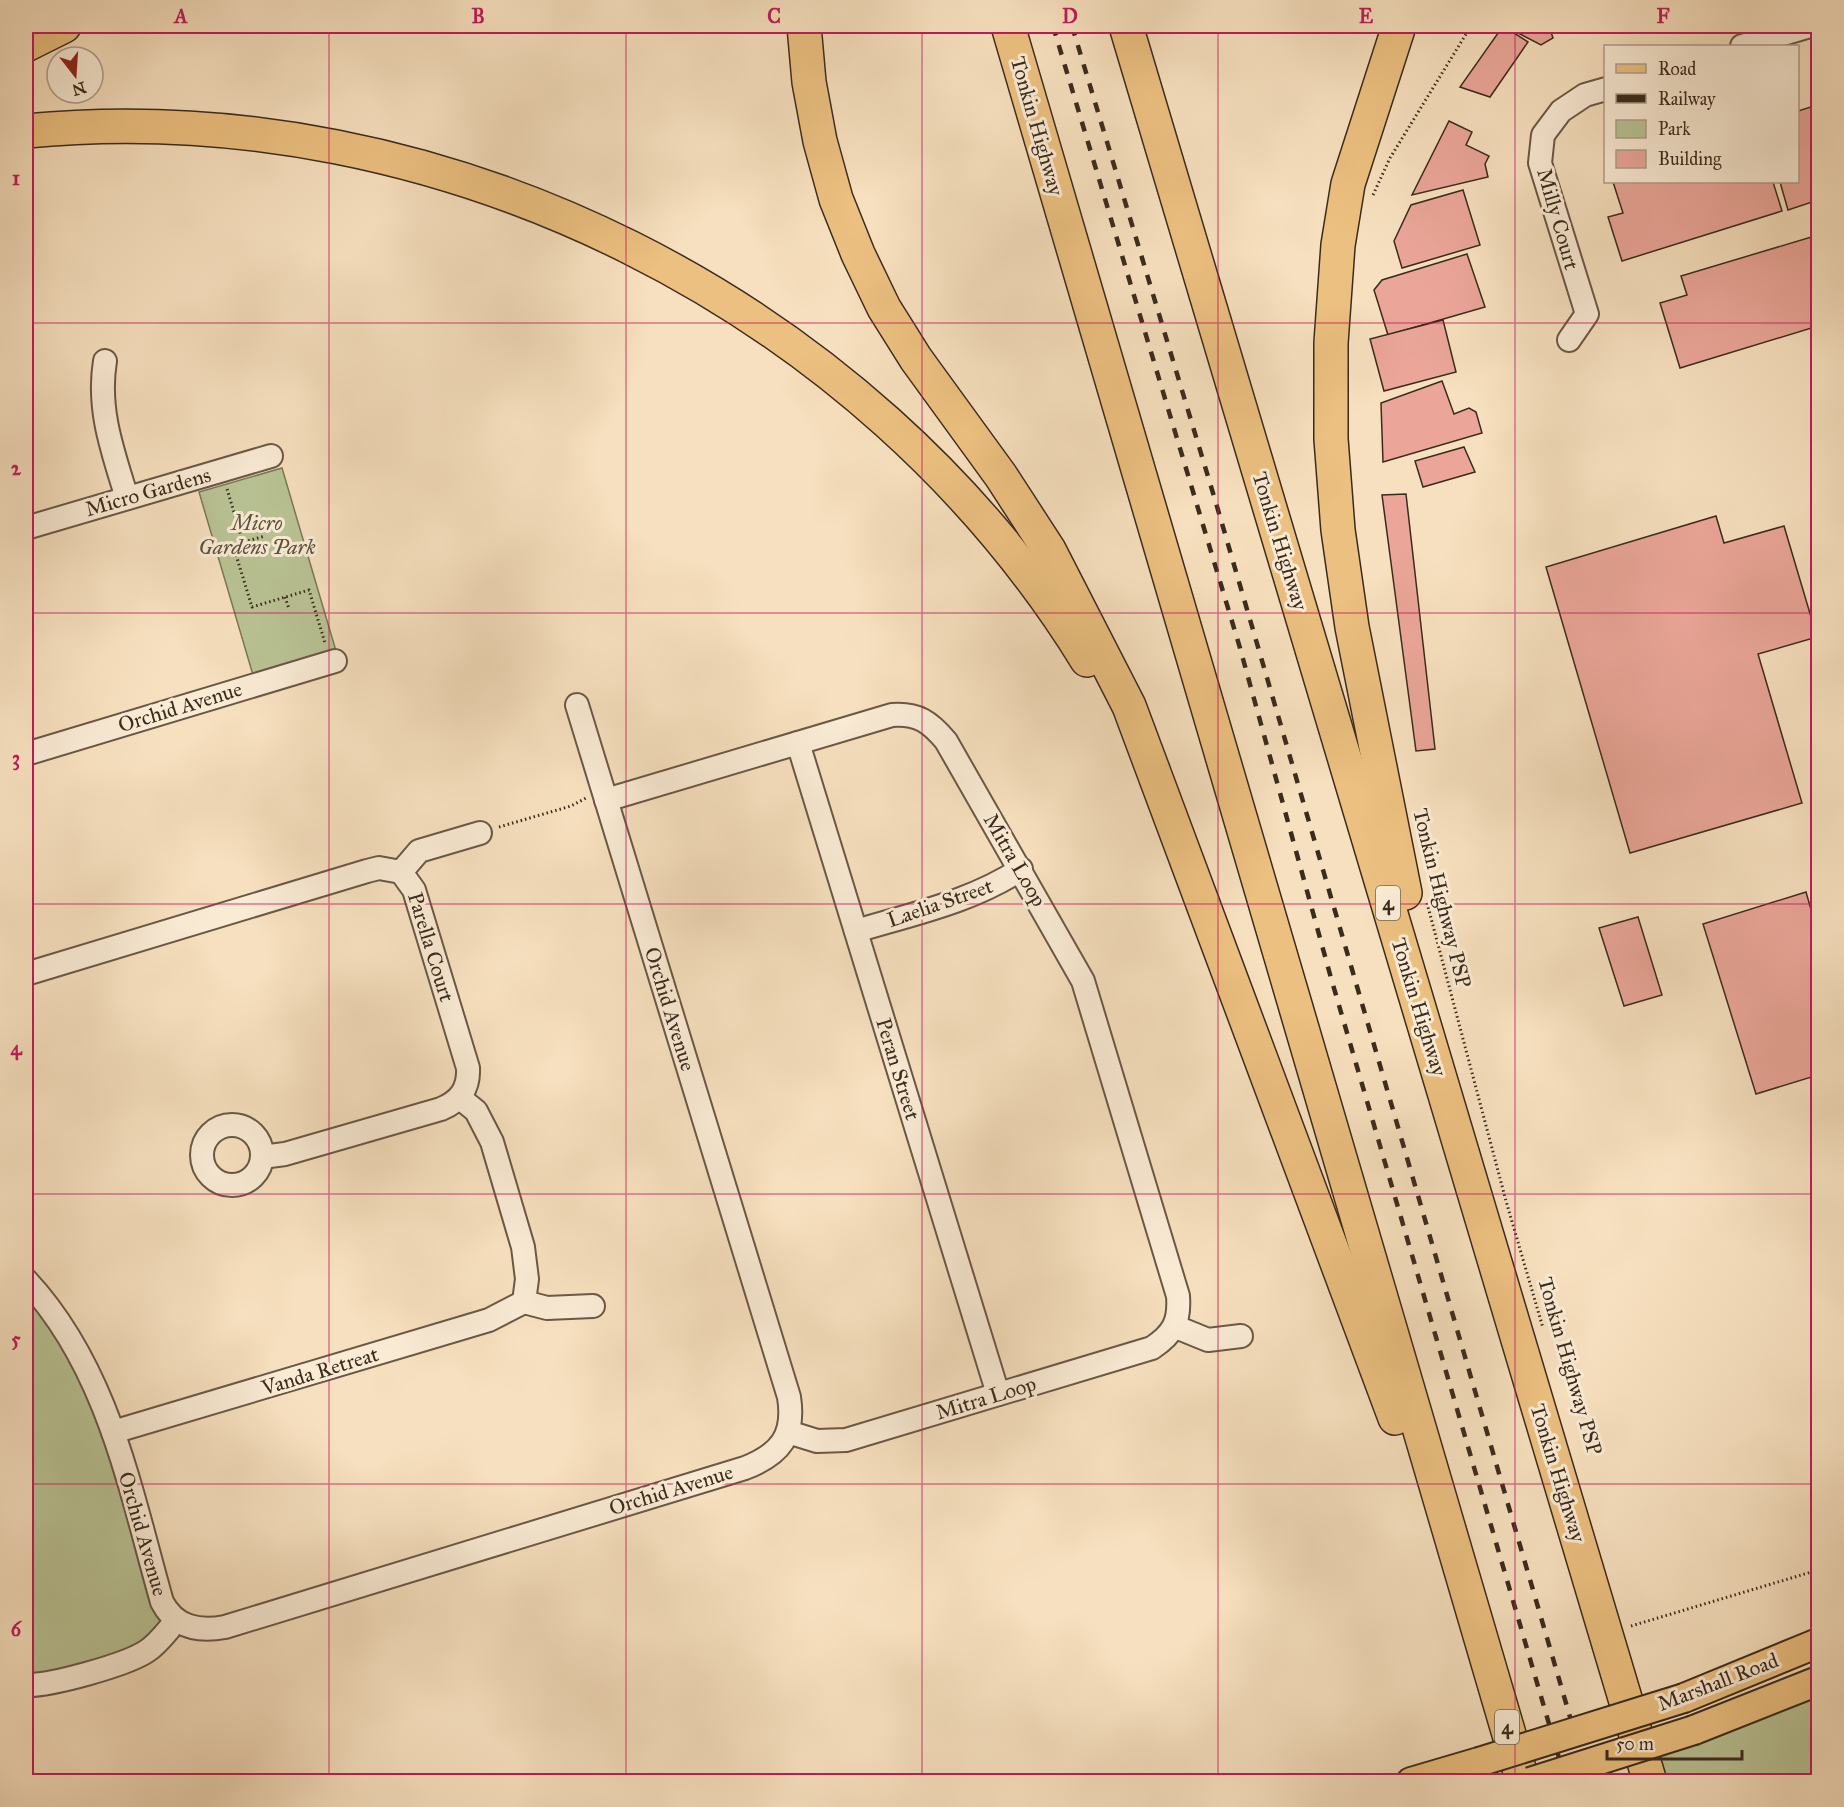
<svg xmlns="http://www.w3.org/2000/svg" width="1844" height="1807" font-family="'IM FELL Great Primer',serif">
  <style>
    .green { fill: #b9c395; stroke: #7a7759; stroke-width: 1.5 }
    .building { fill: #eba699; stroke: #3b2b1d; stroke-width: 1.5 }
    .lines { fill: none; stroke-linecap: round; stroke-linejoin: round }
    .minor-casing { stroke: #6a5846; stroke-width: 26 }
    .major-casing { stroke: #3b2b1d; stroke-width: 32 }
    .highway-casing { stroke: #3b2b1d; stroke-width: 36 }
    .path { stroke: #3b2b1d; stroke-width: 3; stroke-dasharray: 1.5 3; stroke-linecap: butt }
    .minor { stroke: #faebd5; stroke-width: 22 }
    .major { stroke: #ecc080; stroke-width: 28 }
    .highway { stroke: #ecc080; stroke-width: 33 }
    .rail { stroke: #3b2b1d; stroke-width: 4.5; stroke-dasharray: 10 10; stroke-linecap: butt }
    .major-bridge-casing { stroke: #3b2b1d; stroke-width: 32; stroke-linecap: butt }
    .major-bridge { stroke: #ecc080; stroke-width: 28 }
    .grid { fill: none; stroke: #c2185b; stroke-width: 1.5; stroke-opacity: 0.55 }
    .labels { text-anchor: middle; stroke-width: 6; stroke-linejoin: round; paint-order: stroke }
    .shield { fill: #faebd5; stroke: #746554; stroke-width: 1.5 }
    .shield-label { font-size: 20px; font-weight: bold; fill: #3b2b1d }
    .street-label { font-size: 21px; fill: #3b2b1d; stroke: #faebd5 }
    .park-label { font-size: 21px; font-style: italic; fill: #5a513b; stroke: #faebd5 }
    .neatline { fill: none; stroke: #c2185b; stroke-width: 2 }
    .grid-label { font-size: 20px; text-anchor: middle; font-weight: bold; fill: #c2185b }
  </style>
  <rect width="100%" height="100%" fill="#f7e0bf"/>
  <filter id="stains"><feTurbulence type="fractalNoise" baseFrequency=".00333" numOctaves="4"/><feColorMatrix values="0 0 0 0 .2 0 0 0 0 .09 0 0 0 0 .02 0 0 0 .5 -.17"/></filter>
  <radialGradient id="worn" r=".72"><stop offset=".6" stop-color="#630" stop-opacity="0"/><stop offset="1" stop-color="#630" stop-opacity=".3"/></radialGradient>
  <g class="green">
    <path d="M282,468L336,651L253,675L199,492Z"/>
    <path d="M26,1280L68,1334L167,1612L160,1640L50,1683L26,1674Z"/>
    <path d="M1818,1681V1781H1650L1639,1746Z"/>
  </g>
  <g class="building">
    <path d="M1503,26L1528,42L1490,97L1460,87Z"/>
    <path d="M1505,26H1549L1553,38L1541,45Z"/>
    <path d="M1817,105L1818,200L1788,210L1780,182H1798V111Z"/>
    <path d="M1449,121L1472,132L1466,145L1489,156L1485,164L1488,177L1412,195Z"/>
    <path d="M1613,182H1773L1782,211L1622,261L1608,217L1623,213Z"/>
    <path d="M1463,190L1480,245L1402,268L1394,241L1411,205Z"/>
    <path d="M1818,235V326L1680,368L1660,303L1687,295L1681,276Z"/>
    <path d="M1467,254L1485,307L1388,335L1374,290L1382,280Z"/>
    <path d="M1443,320L1456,372L1384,391L1370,339Z"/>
    <path d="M1442,381L1454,414L1469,408L1476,412L1482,433L1383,462L1381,403Z"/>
    <path d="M1464,447L1475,472L1423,487L1415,461Z"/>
    <path d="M1406,494L1435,749L1416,751L1382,495Z"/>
    <path d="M1716,516L1724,543L1784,526L1817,637L1758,654L1802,803L1630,853L1546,567Z"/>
    <path d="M1806,892L1818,934V1075L1756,1094L1703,924Z"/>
    <path d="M1638,917L1662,995L1624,1006L1599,928Z"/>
  </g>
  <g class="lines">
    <g class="minor-casing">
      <g id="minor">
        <path d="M1742,46L1810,26"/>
        <path d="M1569,340L1587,314L1540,163L1543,135L1561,111L1585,95L1606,89"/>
        <path d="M105,361C97,410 113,452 127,498"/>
        <path d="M26,528L271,456"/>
        <path d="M798,743L998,1394"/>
        <path d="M26,754L335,661"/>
        <path d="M606,800L892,715C918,713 930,722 946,741L1083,981L1178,1296C1180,1322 1173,1334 1152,1348L846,1440L817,1441L788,1432"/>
        <path d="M401,872L419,851L480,833"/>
        <path d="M856,931C912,914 971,902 1021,869"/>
        <path d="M26,974L367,871L379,868L401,872L414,890L468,1068C469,1089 460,1101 441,1109L285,1154L262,1157"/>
        <circle cx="232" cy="1155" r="30"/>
        <path d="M26,1280C108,1368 130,1489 162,1602C175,1627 198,1632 225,1627L745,1468C781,1454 795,1435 789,1397L577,705"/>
        <path d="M524,1302L547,1308L593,1306"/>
        <path d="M1176,1327L1208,1340L1241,1336"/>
        <path d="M113,1432L489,1320L524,1302L527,1279L523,1247L492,1142L476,1111L460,1098"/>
        <path d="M26,1685C50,1686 126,1665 147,1651C158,1644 167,1631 176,1621"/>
      </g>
    </g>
    <g class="major-casing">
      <g id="major">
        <path d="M1684,1698L1818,1643"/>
        <path d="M1694,1730L1818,1681"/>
        <path d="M1411,1782L1479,1762"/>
      </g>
    </g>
    <g class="highway-casing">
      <g id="highway">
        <path d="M804,26L809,82L820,141L836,199L858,254L884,308L916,359L1001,476L1049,550L1129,706L1395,1418"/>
        <path d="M1008,26L1523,1782"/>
        <path d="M1126,26L1650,1782"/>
        <path d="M1399,26L1348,184L1338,245L1331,343V439L1338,530L1352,627L1405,893"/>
        <path d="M26,45L64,26"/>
        <path d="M26,131C441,91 868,305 1087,660"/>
      </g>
    </g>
    <g class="path">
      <path d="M1373,195L1390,158L1471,26"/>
      <path d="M227,489L243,542L233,545L252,607L309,590L325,643"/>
      <path d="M244,542L265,536"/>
      <path d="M285,597L289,609"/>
      <path d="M499,827L571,806L586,798"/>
      <path d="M1427,903L1506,1201L1543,1328"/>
      <path d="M1631,1626L1818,1570"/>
      <path d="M1676,1775L1678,1782"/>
      <path d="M1362,1782L1389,1775"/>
    </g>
    <use href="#minor" class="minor"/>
    <use href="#major" class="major"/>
    <use href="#highway" class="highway"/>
    <g class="rail">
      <path d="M1053,26L1240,648L1331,978L1566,1782"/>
      <path d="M1072,26L1216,503L1589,1782"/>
    </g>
    <g class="major-bridge-casing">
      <g id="major-bridge">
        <path d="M1479,1762L1684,1698"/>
        <path d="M1530,1782L1694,1730"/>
      </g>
    </g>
    <use href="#major-bridge" class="major-bridge"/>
  </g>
  <path class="grid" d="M329,26V1782M626,26V1782M922,26V1782M1218,26V1782M1515,26V1782M26,323H1818M26,613H1818M26,904H1818M26,1194H1818M26,1484H1818"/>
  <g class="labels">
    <g class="shield">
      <rect x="1376" y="886" width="24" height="34" rx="4.5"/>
      <rect x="1495" y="1710" width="24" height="34" rx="4.5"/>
    </g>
    <g class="shield-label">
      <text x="1388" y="910">4</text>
      <text x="1507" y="1734">4</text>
    </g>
    <g class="street-label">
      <text transform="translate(1037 126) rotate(74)" y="7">Tonkin Highway</text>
      <text transform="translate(1558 219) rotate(74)" y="7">Milly Court</text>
      <text transform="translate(148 492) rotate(-16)" y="7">Micro Gardens</text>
      <text transform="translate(1280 541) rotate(73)" y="7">Tonkin Highway</text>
      <text transform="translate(180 707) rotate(-17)" y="7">Orchid Avenue</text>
      <text transform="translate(1015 860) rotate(60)" y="7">Mitra Loop</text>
      <text transform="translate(1442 898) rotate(76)" y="7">Tonkin Highway PSP</text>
      <text transform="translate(940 903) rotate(-19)" y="7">Laelia Street</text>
      <text transform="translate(431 947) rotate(73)" y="7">Parella Court</text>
      <text transform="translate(1419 1007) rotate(73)" y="7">Tonkin Highway</text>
      <text transform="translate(670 1009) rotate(73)" y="7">Orchid Avenue</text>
      <text transform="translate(898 1069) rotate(73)" y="7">Peran Street</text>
      <text transform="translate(1570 1366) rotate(74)" y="7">Tonkin Highway PSP</text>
      <text transform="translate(320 1371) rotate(-17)" y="7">Vanda Retreat</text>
      <text transform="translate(986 1398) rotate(-17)" y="7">Mitra Loop</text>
      <text transform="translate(1558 1473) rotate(73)" y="7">Tonkin Highway</text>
      <text transform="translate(671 1490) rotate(-17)" y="7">Orchid Avenue</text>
      <text transform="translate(143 1534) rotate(74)" y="7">Orchid Avenue</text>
      <text transform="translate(1718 1682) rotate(-21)" y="7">Marshall Road</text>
    </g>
    <g class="park-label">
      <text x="257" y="530">Micro<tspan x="257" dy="24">Gardens Park</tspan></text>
    </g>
  </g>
  <rect width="1844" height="1807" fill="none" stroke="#f7e0bf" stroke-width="66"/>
  <rect x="1604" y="45" width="195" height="138" fill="#faebd5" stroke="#ae9e8b" stroke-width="1.5"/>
  <rect x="1616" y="64" width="30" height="9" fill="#ecc080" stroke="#ae9e8b" stroke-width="1.5"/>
  <text x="1658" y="75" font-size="18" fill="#3b2b1d">Road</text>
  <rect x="1616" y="94" width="30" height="9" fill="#3b2b1d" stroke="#ae9e8b" stroke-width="1.5"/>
  <text x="1658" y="105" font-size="18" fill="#3b2b1d">Railway</text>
  <rect x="1616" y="120" width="30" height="18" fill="#b9c395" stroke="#ae9e8b" stroke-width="1.5"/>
  <text x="1658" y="135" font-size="18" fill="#3b2b1d">Park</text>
  <rect x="1616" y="150" width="30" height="18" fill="#eba699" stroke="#ae9e8b" stroke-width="1.5"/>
  <text x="1658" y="165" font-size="18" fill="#3b2b1d">Building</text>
  <g transform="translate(75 75) rotate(163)"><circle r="28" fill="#faebd5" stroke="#ae9e8b" stroke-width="1.5"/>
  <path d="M0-4.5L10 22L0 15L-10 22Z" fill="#8f2418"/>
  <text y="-9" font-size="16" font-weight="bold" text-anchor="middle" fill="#3b2b1d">N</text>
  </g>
  <path d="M1607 1750v9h135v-9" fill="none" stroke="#3b2b1d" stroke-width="3"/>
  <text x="1616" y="1750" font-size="18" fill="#3b2b1d" stroke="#faebd5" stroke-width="4.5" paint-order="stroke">50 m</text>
  <rect x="33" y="33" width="1778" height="1741" class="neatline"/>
  <g class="grid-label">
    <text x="181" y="23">A</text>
    <text x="478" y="23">B</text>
    <text x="774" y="23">C</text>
    <text x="1070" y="23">D</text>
    <text x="1366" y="23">E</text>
    <text x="1663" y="23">F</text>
    <text x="16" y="185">1</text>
    <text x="16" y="475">2</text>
    <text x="16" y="765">3</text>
    <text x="16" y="1055">4</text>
    <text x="16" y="1346">5</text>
    <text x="16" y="1636">6</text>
  </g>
  <rect width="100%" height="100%" filter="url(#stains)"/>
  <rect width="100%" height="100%" fill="url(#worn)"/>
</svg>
